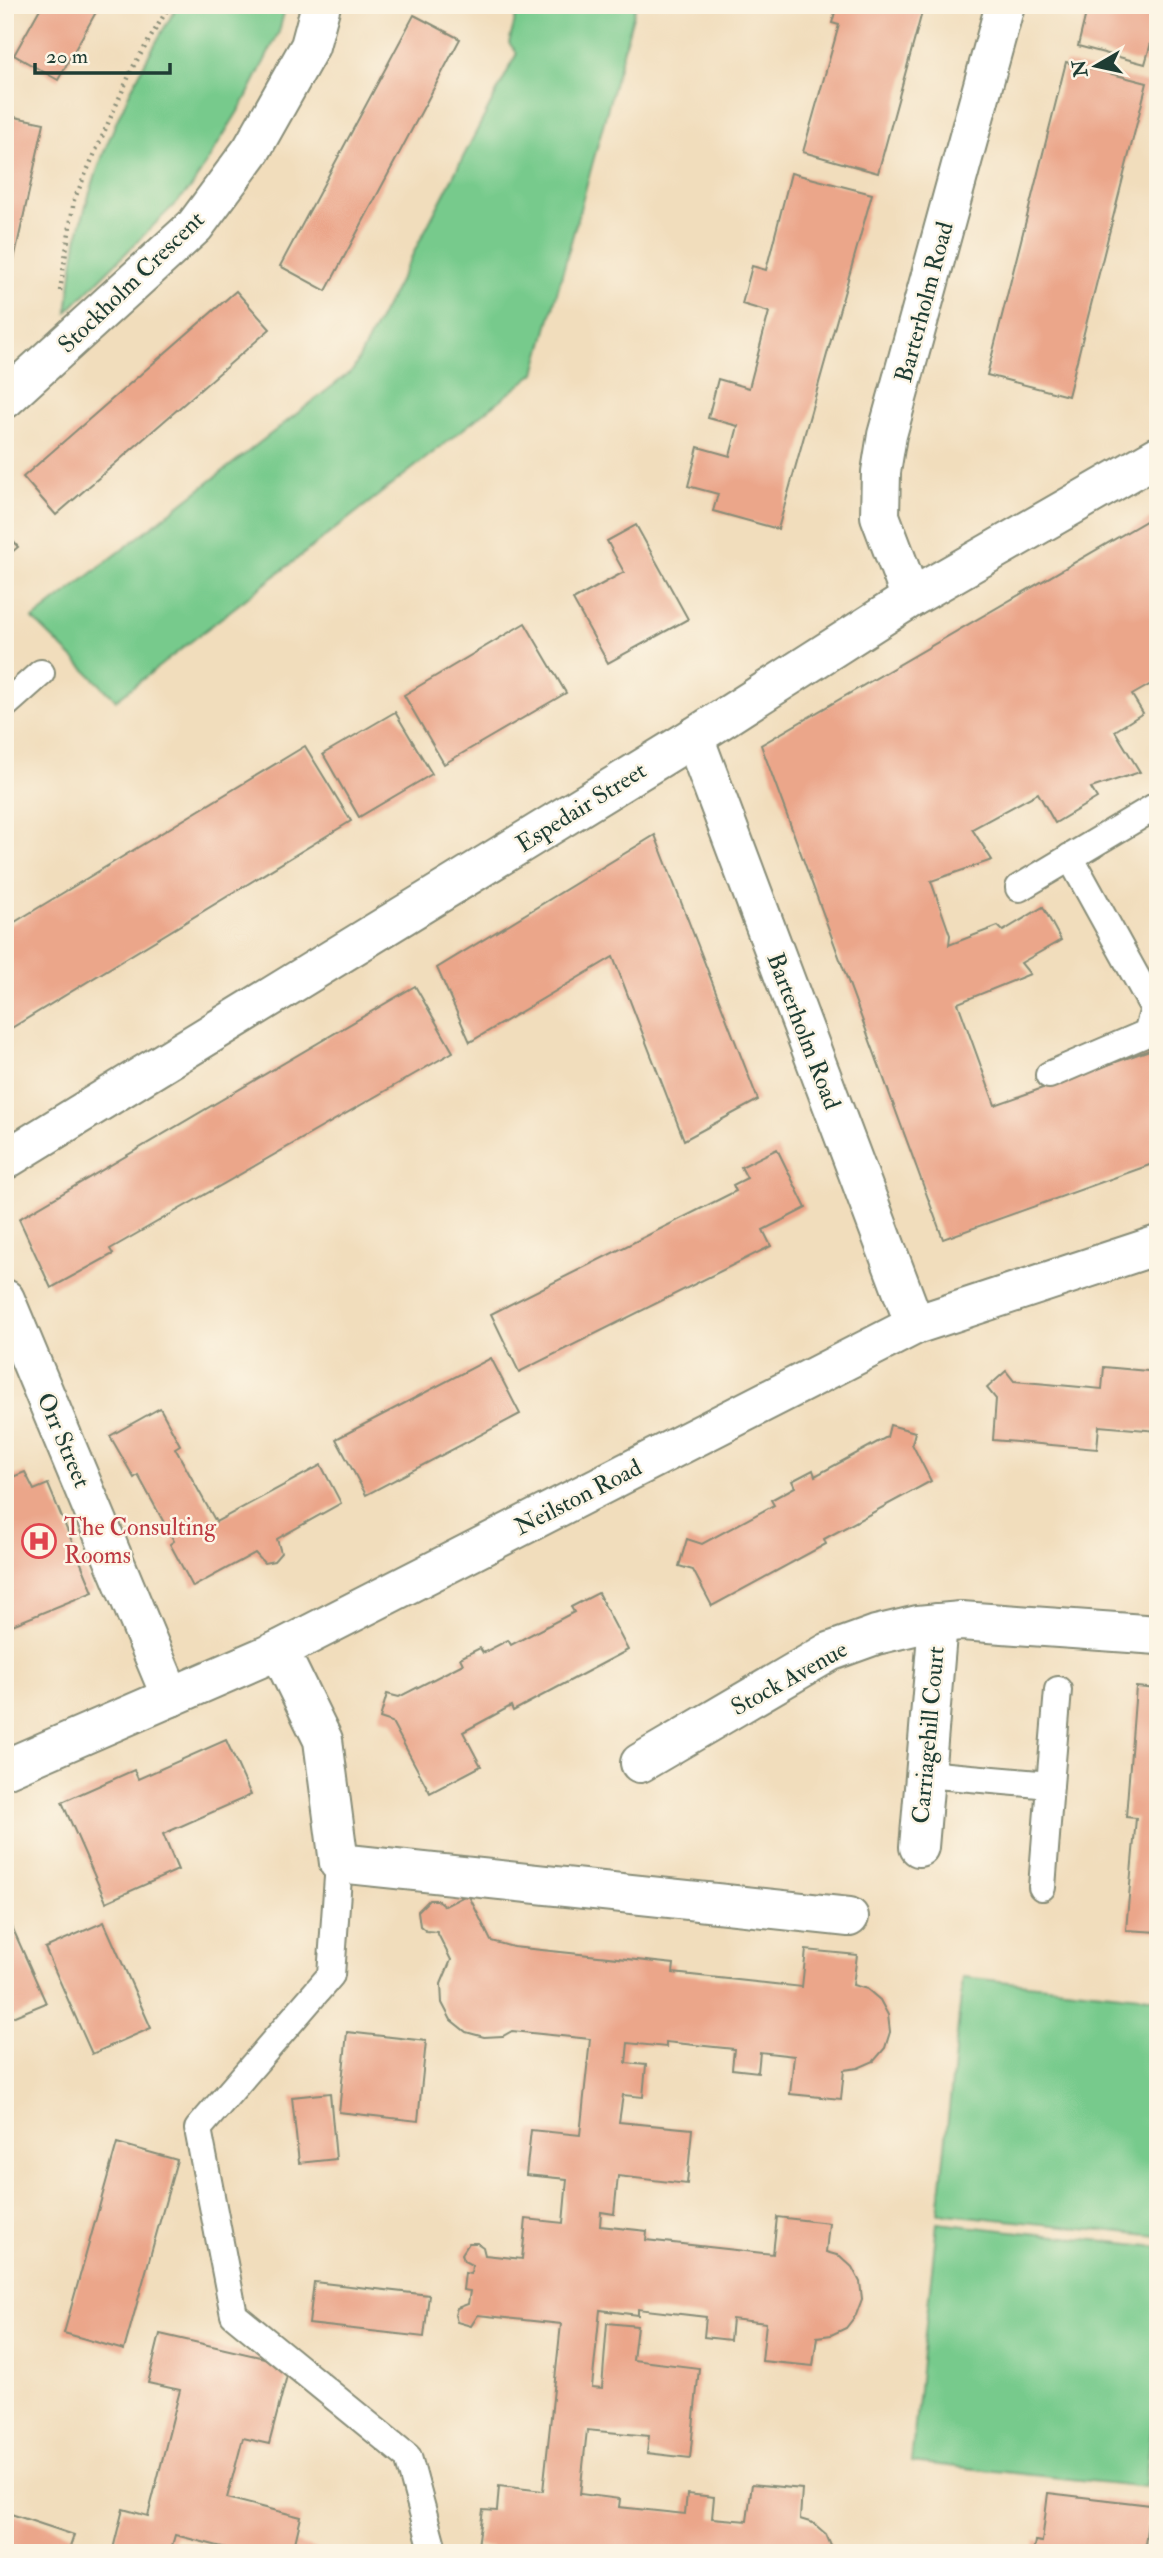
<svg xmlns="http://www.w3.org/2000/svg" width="1163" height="2558" font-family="'IM FELL Double Pica',serif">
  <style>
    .green { fill: #77ca8c; stroke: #4b8460; stroke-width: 2 }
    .building { fill: #eba68a }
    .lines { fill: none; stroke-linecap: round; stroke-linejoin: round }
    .service-casing { stroke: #888d78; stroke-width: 30 }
    .minor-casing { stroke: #888d78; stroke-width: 42 }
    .secondary-casing { stroke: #888d78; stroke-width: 42 }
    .path { stroke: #888d78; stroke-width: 4.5; stroke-dasharray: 2 5; stroke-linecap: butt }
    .service { stroke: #fff; stroke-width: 26 }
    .minor { stroke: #fff; stroke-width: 38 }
    .secondary { stroke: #fff; stroke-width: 38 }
    .labels { text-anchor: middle; stroke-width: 5; stroke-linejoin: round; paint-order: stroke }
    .street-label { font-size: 24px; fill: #1f3d34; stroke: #fcf5e5 }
    .health-label { font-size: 24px; fill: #be3a42; stroke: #fcf5e5; text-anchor: start }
  </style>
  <rect width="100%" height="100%" fill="#fcf5e5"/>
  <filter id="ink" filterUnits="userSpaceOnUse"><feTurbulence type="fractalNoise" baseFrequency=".0143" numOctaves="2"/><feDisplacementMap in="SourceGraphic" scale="14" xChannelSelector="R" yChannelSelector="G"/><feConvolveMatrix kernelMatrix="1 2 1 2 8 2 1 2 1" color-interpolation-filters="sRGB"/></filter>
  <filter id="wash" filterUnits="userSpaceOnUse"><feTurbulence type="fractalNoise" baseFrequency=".00686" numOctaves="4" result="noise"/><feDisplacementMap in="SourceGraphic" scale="28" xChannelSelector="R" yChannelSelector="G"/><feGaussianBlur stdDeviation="1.57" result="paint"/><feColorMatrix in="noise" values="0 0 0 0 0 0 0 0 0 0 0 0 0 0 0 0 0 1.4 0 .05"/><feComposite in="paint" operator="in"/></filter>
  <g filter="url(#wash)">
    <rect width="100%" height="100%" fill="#f1ddbc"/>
    <g class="green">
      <path d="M178,5H286L279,32L245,100L191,188L67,312C71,285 73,257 79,231C99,150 134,76 178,5Z"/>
      <path d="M519,5H636L535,373L116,700L33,619L353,370L517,53L509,43Z"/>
      <path d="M963,1977L1158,1998V2236L938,2213Z"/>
      <path d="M937,2223L1158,2247V2368L1145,2487L911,2462Z"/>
    </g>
    <g id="blocks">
      <g class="building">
        <path d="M42,5H100L58,80L14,55Z"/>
        <path d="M837,5H924L878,173L803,152L839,25L832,23Z"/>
        <path d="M1088,5H1158V18L1145,64L1078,46Z"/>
        <path d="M414,15L460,39L326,291L280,266Z"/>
        <path d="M1066,62L1147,83L1068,396L987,375Z"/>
        <path d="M5,115L44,123L6,296L5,295Z"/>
        <path d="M791,173L872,194L778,529L713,511L718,494L688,486L698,447L730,456L738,426L708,418L718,379L749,388L769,312L742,304L752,266L766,270Z"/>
        <path d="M236,291L270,329L56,515L23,477Z"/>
        <path d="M1158,514V680L1132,695L1143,713L1115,731L1140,772L1091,788L1097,798L1055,823L1038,793L972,829L992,860L931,881L950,935L949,945L998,926L1003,931L1043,907L1061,940L1021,963L1030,974L958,1003L995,1105L1158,1047V1162L943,1239L761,745Z"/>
        <path d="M636,525L688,619L608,663L573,600L624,572L607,541Z"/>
        <path d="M5,532L18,547L5,558Z"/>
        <path d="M525,623L566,693L444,764L404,695Z"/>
        <path d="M395,712L432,774L359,817L323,754Z"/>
        <path d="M305,746L351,821L5,1032V928Z"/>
        <path d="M655,835L758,1100L684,1140L613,957L470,1042L437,968Z"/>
        <path d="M415,986L453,1052L110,1249L113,1254L51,1288L19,1219Z"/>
        <path d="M777,1149L806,1208L763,1230L771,1246L519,1372L491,1314L736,1191L733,1185L747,1178L741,1167Z"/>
        <path d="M491,1358L520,1414L366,1495L336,1439Z"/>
        <path d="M1104,1367L1158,1372V1431L1099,1426L1097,1449L993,1440L996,1399L987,1388L1006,1371L1014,1381L1102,1389Z"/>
        <path d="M160,1408L180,1445L175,1448L216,1522L321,1465L341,1503L277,1539L281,1553L274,1561L264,1563L255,1553L193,1587L170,1544L174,1541L138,1475L134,1478L110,1436Z"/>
        <path d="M890,1425L915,1432L912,1444L931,1481L824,1539L826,1544L712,1606L693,1570L679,1566L687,1539L702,1544L774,1505L771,1500L795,1487L792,1481L813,1470L815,1476L887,1437Z"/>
        <path d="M1156,1436H1158V1473H1153Z"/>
        <path d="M25,1472L34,1490L48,1484L93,1592L5,1628V1480Z"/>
        <path d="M598,1593L628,1650L513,1711L511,1706L463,1732L481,1766L430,1793L392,1722L380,1718L387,1694L399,1697L463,1664L460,1658L480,1648L483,1653L508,1640L511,1645L574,1612L571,1607Z"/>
        <path d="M1136,1687L1158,1689V1932L1126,1930L1136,1818L1126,1817Z"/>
        <path d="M226,1740L251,1795L163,1834L178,1870L106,1902L62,1802L134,1770L138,1779Z"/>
        <path d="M468,1894L491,1941L513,1947L674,1964L673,1973L802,1987L806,1950L857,1955L853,1985L867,1989L880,2000L888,2015L890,2032L885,2048L874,2061L858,2068L844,2070L841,2099L790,2094L794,2056L760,2052L758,2072L732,2069L734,2049L666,2042V2047L628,2043L626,2063L646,2065L643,2097L623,2095L619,2122L692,2129L687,2184L618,2176L614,2214L601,2212L600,2226L647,2231L646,2240L773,2254L777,2217L829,2223L826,2252L840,2256L852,2267L860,2282L862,2299L856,2315L846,2328L831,2335L817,2337L813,2366L762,2361L766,2323L732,2319L730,2340L704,2337L706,2317L638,2309V2315L600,2310L592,2387L602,2388L607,2323L637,2326L633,2360L699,2368L690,2458L647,2453L649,2436L587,2430L580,2494L620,2499L619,2507L685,2514L687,2494L714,2497L712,2518L747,2521L752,2484L802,2489L800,2519L813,2523L826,2534L834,2553H493V2548L478,2546L483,2510L497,2511L499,2486L543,2491L561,2324L478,2315L471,2326L457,2322L455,2315L457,2308L468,2304L470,2291L463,2290L465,2273L471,2274L472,2265L464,2261L462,2254L469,2243H477L483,2247L485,2255L522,2259L526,2219L563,2223L567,2179L526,2175L531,2130L580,2135L590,2039L512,2031L503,2036L484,2037L466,2032L451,2020L442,2003L441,1984L451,1960L437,1932L426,1931L420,1926L418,1911L429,1900H437L445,1906Z"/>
        <path d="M5,1911L46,2003L5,2020Z"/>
        <path d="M104,1922L151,2028L92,2054L45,1948Z"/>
        <path d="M347,2032L426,2041L418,2121L339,2112Z"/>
        <path d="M330,2093L336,2159L299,2163L292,2097Z"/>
        <path d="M117,2143L177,2160L124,2350L64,2333Z"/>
        <path d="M314,2282L429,2295L424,2337L309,2324Z"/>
        <path d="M160,2334L290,2364L269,2444L243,2438L227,2498L301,2517L295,2543L330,2553H225L226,2548L175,2535L170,2553H112L123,2509L148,2516L180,2390L148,2383Z"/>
        <path d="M1048,2493L1150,2505L1144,2553H1033L1035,2541L1042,2542Z"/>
        <path d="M5,2512L74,2535L68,2553H5Z"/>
      </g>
    </g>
  </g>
  <g filter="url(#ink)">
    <use href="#blocks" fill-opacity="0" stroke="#888d78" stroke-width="2"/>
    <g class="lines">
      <g class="service-casing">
        <g id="service">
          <path d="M5,705L41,673"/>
          <path d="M1019,888L1158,805"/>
          <path d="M1049,1075L1147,1033L1154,1009L1070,857"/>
          <path d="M925,1774L1050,1785L1042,1887"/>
          <path d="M1050,1785L1058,1690"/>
          <path d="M339,1863L331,1975L198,2129L234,2315L408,2457L434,2553"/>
        </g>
      </g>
      <g class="minor-casing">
        <g id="minor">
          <path d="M5,399L195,226L252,149L310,46L321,5"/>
          <path d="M911,598L880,516L881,472L887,435L1005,5"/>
          <path d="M694,737L915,1325"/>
          <path d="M5,1160L694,737L911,598L1158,456"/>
          <path d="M5,1299L171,1697"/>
          <path d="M279,1650L323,1740L339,1863L849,1917"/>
          <path d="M640,1763L829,1652L876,1635L918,1625L961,1621L1158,1635"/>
          <path d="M919,1847L938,1623"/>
        </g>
      </g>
      <g class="secondary-casing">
        <path id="secondary" d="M5,1769L279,1650L915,1325L1158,1245"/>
      </g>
      <path class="path" d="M60,291L74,200L133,67L170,5"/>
      <use href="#service" class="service"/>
      <use href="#minor" class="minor"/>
      <use href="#secondary" class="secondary"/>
    </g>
  </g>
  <defs>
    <g id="hospital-ring" transform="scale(1.75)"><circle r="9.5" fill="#fcf5e5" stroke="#e0444e" stroke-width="1.5"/><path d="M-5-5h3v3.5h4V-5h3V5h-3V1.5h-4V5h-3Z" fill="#e0444e"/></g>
  </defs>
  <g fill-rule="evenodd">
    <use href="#hospital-ring" x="39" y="1541"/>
  </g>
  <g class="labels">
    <g class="street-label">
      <text transform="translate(131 282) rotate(-44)" y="8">Stockholm Crescent</text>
      <text transform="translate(924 302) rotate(-75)" y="8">Barterholm Road</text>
      <text transform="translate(581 807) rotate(-32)" y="8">Espedair Street</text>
      <text transform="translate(804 1031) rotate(69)" y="8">Barterholm Road</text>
      <text transform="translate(64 1440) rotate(67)" y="8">Orr Street</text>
      <text transform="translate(578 1497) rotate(-27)" y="8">Neilston Road</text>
      <text transform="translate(789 1678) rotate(-29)" y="8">Stock Avenue</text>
      <text transform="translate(928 1735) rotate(-85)" y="8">Carriagehill Court</text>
    </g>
    <g class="health-label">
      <text x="64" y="1535">The Consulting<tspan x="64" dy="28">Rooms</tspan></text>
    </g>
  </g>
  <rect width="1163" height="2558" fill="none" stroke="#fcf5e5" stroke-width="28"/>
  <g transform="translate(1096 66) rotate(261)" stroke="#fcf5e5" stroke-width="5" paint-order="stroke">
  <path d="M0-5L12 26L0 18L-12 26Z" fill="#1f3d34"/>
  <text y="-10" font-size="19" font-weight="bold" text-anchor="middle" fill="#1f3d34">N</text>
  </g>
  <path d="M35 63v10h135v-10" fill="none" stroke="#1f3d34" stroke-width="3.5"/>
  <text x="46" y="63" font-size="21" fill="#1f3d34" stroke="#fcf5e5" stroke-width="5" paint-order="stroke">20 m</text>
</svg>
